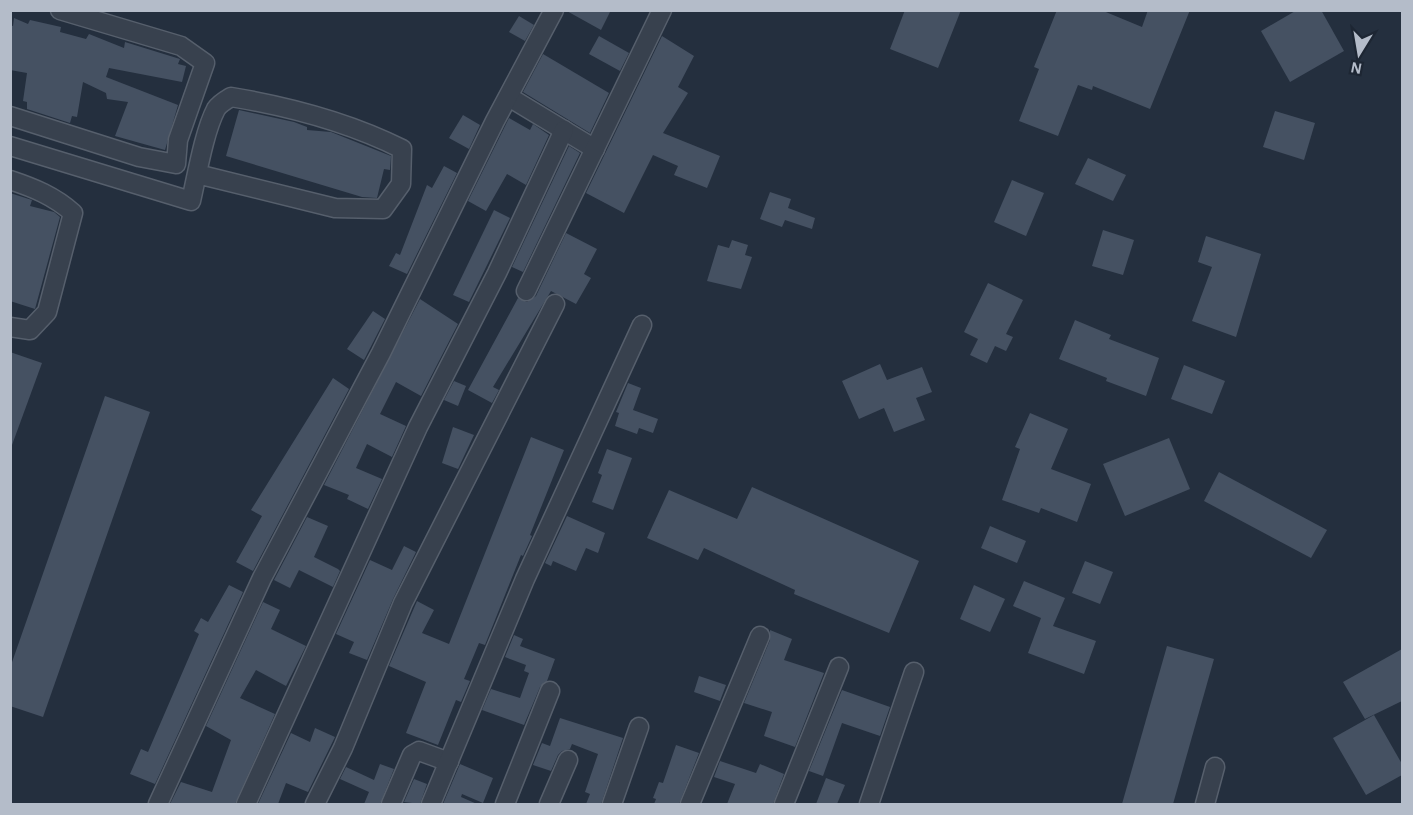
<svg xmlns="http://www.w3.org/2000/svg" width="1413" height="815" font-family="'Alegreya Sans',sans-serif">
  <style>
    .building { fill: #455162 }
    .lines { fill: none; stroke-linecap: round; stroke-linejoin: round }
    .street-casing { stroke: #565f6c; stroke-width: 21 }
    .street { stroke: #38414e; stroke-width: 18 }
  </style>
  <rect width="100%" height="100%" fill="#242f3e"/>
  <g class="building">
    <path d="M565,10H611L601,30Z"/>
    <path d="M905,10H961L938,68L890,49Z"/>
    <path d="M1057,10H1101L1142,27L1148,10H1190L1150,109L1093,86L1092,90L1078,85L1058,136L1019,121L1039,69L1034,67Z"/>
    <path d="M1297,10H1321L1344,51L1290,82L1261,31Z"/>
    <path d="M519,16L534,25L525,41L509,32Z"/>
    <path d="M14,18L28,24L30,20L61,27L60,32L86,39L89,34L124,48L125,42L180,59L178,64L186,66L182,82L109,68L106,77L178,105L165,150L115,136L128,102L107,99L106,93L83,82L77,117L72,116L70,123L27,109V102L23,101L27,73L10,70V25L13,26Z"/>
    <path d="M599,36L629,53L620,71L589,54Z"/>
    <path d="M662,36L694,56L678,87L688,93L663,133L720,156L707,188L674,175L678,166L653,155L624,213L586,193Z"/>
    <path d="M543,54L609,93L590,133L523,92Z"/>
    <path d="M239,110L294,122L307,127V130L331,132L391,156L390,170L384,169L377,198L362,197L226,156Z"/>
    <path d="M1275,111L1315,123L1304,160L1263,147Z"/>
    <path d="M463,115L480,125L469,149L449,138Z"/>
    <path d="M509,118L530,130L533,124L549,135L526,185L507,174L486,211L468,201Z"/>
    <path d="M569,146L580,153L523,272L512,267Z"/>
    <path d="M1088,158L1126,175L1113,201L1075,184Z"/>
    <path d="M444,166L457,173L407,274L389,266L396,253L400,255L427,185L432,188Z"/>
    <path d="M1012,180L1044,193L1026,236L994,222Z"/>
    <path d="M770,192L791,199L788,208L815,218L812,229L785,220L782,227L760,219Z"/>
    <path d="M10,193L32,200L30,206L54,212L60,217L35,309L10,301Z"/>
    <path d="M494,210L510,218L469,302L453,295Z"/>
    <path d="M1103,230L1134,240L1123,275L1092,266Z"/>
    <path d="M566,233L597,249L584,274L591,278L576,304L551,291L493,387L499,390L492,403L468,390L518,298L527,302L536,296Z"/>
    <path d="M1206,236L1261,254L1236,337L1192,321L1212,267L1198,262Z"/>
    <path d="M732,240L748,245L745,255L752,257L741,289L707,281L718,245L729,248Z"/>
    <path d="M988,283L1023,300L1006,334L1013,337L1006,351L995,346L987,363L970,355L978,339L964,332Z"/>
    <path d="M420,299L458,324L421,396L396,382L380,414L406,426L392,457L367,444L356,468L382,479L368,509L347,499L349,495L324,485Z"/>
    <path d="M373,311L385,319L364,360L347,349Z"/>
    <path d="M1075,320L1111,335L1109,339L1159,358L1146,396L1106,381L1107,378L1059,359Z"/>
    <path d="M10,352L42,363L12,445L10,444Z"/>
    <path d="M880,364L887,380L922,367L932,392L916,398L925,420L894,432L884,408L859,419L842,381Z"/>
    <path d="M1184,365L1225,381L1212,414L1171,399Z"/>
    <path d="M333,378L349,389L253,571L236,562L262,516L251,510Z"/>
    <path d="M454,381L466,386L458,406L444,400Z"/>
    <path d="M628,383L641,388L633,410L658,419L653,433L639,428L637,434L615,426L619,413L616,412Z"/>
    <path d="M105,396L150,412L43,717L10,706V668Z"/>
    <path d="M1030,413L1068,429L1051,469L1091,484L1077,522L1041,508L1039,513L1002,500L1020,449L1015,447Z"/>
    <path d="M453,427L474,435L458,469L442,463Z"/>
    <path d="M531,437L564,450L530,535L532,536L523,556L521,555L485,645L479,643L464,679L470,681L461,702L456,700L438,745L406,733L426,682L389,666L417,601L434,610L422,633L449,644Z"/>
    <path d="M1169,438L1190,489L1125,516L1103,464Z"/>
    <path d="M607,449L632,458L613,510L592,502L602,475L598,473Z"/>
    <path d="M1219,472L1327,530L1311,558L1204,501Z"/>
    <path d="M752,487L919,561L889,633L794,594L795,590L704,548L698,560L647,538L669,490L737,519Z"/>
    <path d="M567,516L605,533L598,553L586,548L576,571L553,561L551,566L545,563Z"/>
    <path d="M307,517L328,526L314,557L338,569L340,571L333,587L299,570L290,588L274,580Z"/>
    <path d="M990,526L1026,541L1017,563L981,548Z"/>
    <path d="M404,546L416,552L393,599L367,660L349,653L354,642L336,634L370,560L392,570Z"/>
    <path d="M1085,561L1113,572L1100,604L1072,593Z"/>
    <path d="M1024,581L1065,598L1053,626L1096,641L1084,674L1028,653L1041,618L1013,606Z"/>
    <path d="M229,585L243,592L155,784L130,774L141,749L148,752L199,634L194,631L201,618L208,622Z"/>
    <path d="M974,585L1005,599L990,632L960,619Z"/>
    <path d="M263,602L280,610L271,629L306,646L286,686L256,670L240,698L275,714L235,804H170L181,782L212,792L231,740L206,726Z"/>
    <path d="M770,630L792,639L784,660L824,673L795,747L764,736L772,712L744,703L770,640Z"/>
    <path d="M514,635L523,639L520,646L555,659L547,681L540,687L524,725L482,710L491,689L520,698L529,673L524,671L526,665L505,657Z"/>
    <path d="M1167,646L1214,659L1173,804H1122Z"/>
    <path d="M1402,649V701L1365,719L1343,682Z"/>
    <path d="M699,676L726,685L720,701L694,692Z"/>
    <path d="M842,690L890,707L880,736L842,723L823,776L809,771Z"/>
    <path d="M1374,715L1402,764V775L1366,795L1333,738Z"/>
    <path d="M560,718L623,738L601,804H586L590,794L585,792L598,754L572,744L570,749L562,751L558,755L551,771L533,765L542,743L550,746Z"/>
    <path d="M315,728L335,737L308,792L286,783L278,804H258L291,733L310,742Z"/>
    <path d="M676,745L699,753L679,804H654L656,799L653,798L659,782L663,783Z"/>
    <path d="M720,761L756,773L760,764L784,774L773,804H727L735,784L714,777Z"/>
    <path d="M380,764L394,769L380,804H364L369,792L340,779L346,767L374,780Z"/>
    <path d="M460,764L493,778L483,803L462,794L461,797L477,804H443Z"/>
    <path d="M826,778L845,785L837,804H816Z"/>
    <path d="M414,779L427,784L420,804L404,802Z"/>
  </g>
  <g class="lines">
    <g class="street-casing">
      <g id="street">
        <path d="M509,97L595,149"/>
        <path d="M10,116L139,157L176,164L178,140L205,63L181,46L60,10"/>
        <path d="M10,146L191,201C197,175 204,132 216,109C219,104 226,100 231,97C291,107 348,122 402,149L401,184L383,209L335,208L197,174"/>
        <path d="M10,180C34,188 54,196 73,213L47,312L30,330L10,327"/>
        <path d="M526,291L662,10"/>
        <path d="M158,804L262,578L381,353L495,121L554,10"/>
        <path d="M246,804L418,427L497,273L564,130"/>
        <path d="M315,804L343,748L403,603L555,304"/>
        <path d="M391,804L412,755L419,751L449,762"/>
        <path d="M431,804L525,579L642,325"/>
        <path d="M505,804L550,691"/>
        <path d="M549,804L568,760"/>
        <path d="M612,804L639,727"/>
        <path d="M690,804L760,636"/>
        <path d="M784,804L839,667"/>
        <path d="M869,804L914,672"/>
        <path d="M1205,804L1215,767"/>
      </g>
    </g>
    <use href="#street" class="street"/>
  </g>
  <rect width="1413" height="815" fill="none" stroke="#b4bcc9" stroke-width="24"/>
  <g transform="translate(1359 54) rotate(191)" stroke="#1d2633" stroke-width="4.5" paint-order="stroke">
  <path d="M0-4.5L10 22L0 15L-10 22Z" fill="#b4bcc9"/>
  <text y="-9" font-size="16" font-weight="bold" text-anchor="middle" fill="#b4bcc9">N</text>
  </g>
</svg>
